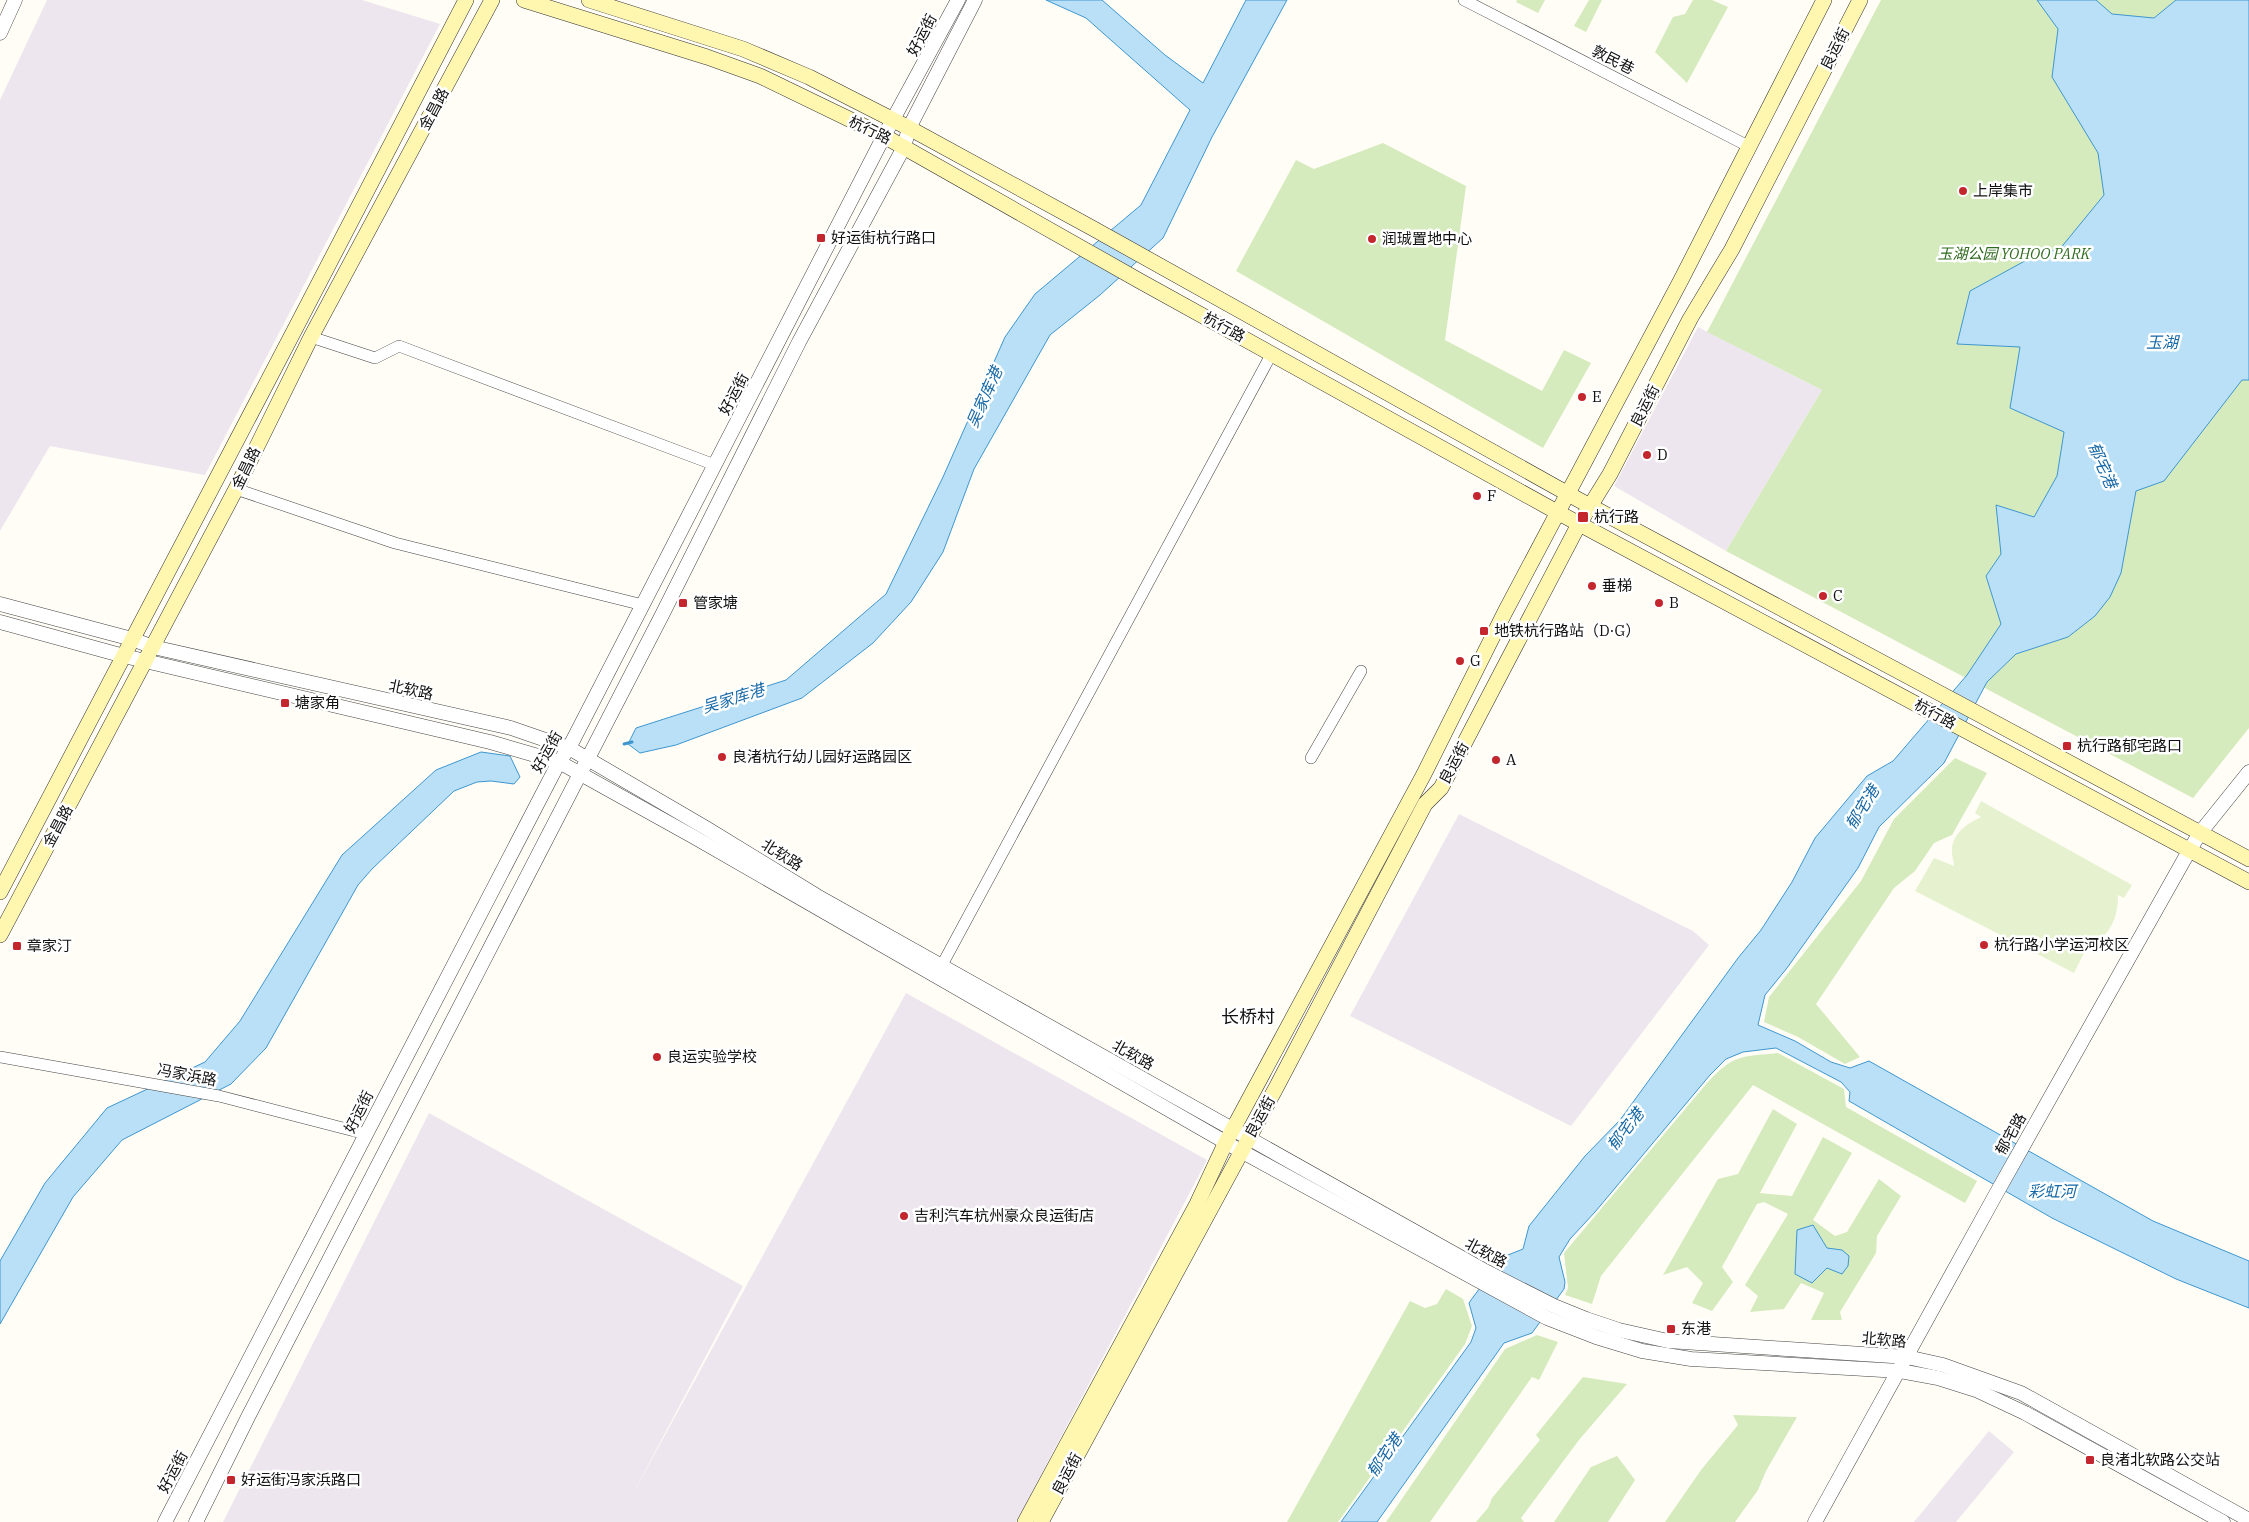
<svg xmlns="http://www.w3.org/2000/svg" width="2249" height="1522" font-family="'IBM Plex Serif','Noto Sans SC',serif">
  <style>
    .industrial { fill: #eee6ef }
    .green { fill: #d5ebbd }
    .pitch { fill: #e6f2cf }
    .water { fill: #b9e0f7; stroke: #3f96cf }
    .lines { fill: none; stroke-linecap: round; stroke-linejoin: round }
    .stream { stroke: #3f96cf; stroke-width: 3 }
    .minor-casing { stroke: #444; stroke-width: 12 }
    .tertiary-casing { stroke: #444; stroke-width: 15 }
    .secondary-casing { stroke: #333; stroke-width: 16 }
    .minor { stroke: #fff; stroke-width: 11 }
    .tertiary { stroke: #fff; stroke-width: 14 }
    .secondary { stroke: #fff6b0; stroke-width: 15 }
    .poi-dot { fill: #c4262e; stroke: #fff; stroke-width: 2 }
    .labels { text-anchor: middle; stroke-width: 5; stroke-linejoin: round; paint-order: stroke }
    .street-label { font-size: 15px; fill: #111; stroke: #fff }
    .poi-label { font-size: 15px; fill: #111; stroke: #fff; text-anchor: start }
    .park-label { font-size: 15px; font-style: italic; fill: #2f6b1f; stroke: #fff }
    .water-label { font-size: 16px; font-style: italic; fill: #1768a6; stroke: #fff }
    .quarter-label { font-size: 18px; fill: #111; stroke: #fff }
  </style>
  <rect width="100%" height="100%" fill="#fffdf5"/>
  <g class="industrial">
    <path d="M47,0H362L440,24L205,475L50,446L0,531V100Z"/>
    <path d="M1698,327L1822,390L1726,551L1614,486Z"/>
    <path d="M1459,814L1693,931L1709,945L1571,1126L1350,1016Z"/>
    <path d="M906,993L1207,1160L1016,1522H223L429,1113L743,1286L629,1501Z"/>
    <path d="M1989,1431L2014,1452L1956,1522H1914Z"/>
  </g>
  <g class="green">
    <path d="M1517,0H1545L1538,13L1516,2Z"/>
    <path d="M1589,0H1602L1586,32L1574,26Z"/>
    <path d="M1693,0H1712L1728,7L1687,83L1655,52L1673,17L1685,14Z"/>
    <path d="M1881,0H2249V728L2193,798L1726,551L1822,390L1707,332Z"/>
    <path d="M1383,143L1466,186L1445,340L1542,391L1564,350L1591,363L1543,448L1236,271L1296,160L1314,169Z"/>
    <path d="M1955,758L1987,773L1952,835L1934,843L1915,871L1894,888L1816,1004L1860,1057L1845,1064L1798,1037L1764,1022L1769,997L1861,881L1894,819Z"/>
    <path d="M1778,1053L1844,1089L1846,1107L1977,1181L1965,1203L1753,1085L1601,1276L1592,1304L1565,1295L1568,1288L1564,1253L1707,1083C1734,1054 1740,1057 1778,1053Z"/>
    <path d="M1773,1109L1797,1124L1760,1193L1792,1196L1823,1137L1852,1153L1813,1220L1835,1236L1847,1232L1879,1179L1901,1196L1877,1236L1876,1253L1840,1312L1842,1320H1811L1824,1293L1801,1283L1784,1309L1750,1312L1758,1296L1745,1285L1788,1214L1764,1202L1757,1204L1722,1267L1733,1282L1712,1311L1692,1303L1703,1283L1687,1267L1663,1275L1718,1179L1738,1174Z"/>
    <path d="M1446,1289L1463,1299L1472,1326L1465,1344L1338,1522H1287L1410,1301L1425,1308L1437,1304Z"/>
    <path d="M1537,1335L1558,1342L1539,1380L1532,1377L1430,1522H1386L1505,1349Z"/>
    <path d="M1583,1377L1627,1384L1579,1440L1521,1518L1524,1522H1476L1488,1508L1492,1498L1540,1440L1536,1435Z"/>
    <path d="M1733,1415L1797,1417L1766,1471L1758,1490L1735,1522H1665L1701,1470L1738,1425Z"/>
    <path d="M1617,1456L1635,1480L1608,1522H1554L1591,1467Z"/>
  </g>
  <path class="pitch" d="M1981,801L2132,885L2124,898L2118,895C2118,915 2113,928 2099,941H2085L2087,947L2074,973L1915,891L1934,858L1954,866C1954,861 1951,854 1952,849C1953,833 1968,823 1981,817L1975,813Z"/>
  <g class="water">
    <path d="M1046,0H1102L1165,55L1203,83L1246,0H1287L1212,137L1163,238L1100,295L1050,335L974,469L943,552L911,602L873,643L802,698L676,745L640,753L628,744L636,728L786,680L886,594L943,477L1005,337L1035,294L1141,205L1190,110L1086,18Z"/>
    <path d="M2037,0H2096L2112,14L2154,18L2176,0H2249V380H2242L2164,481L2136,491L2121,573L2110,597L2095,616L2068,637L2016,654L1987,682L1944,763L1879,827L1858,868L1787,968L1765,995L1758,1025L1795,1041L1831,1062L1850,1068L1869,1061L2153,1221L2249,1261V1308L2176,1279L2052,1218L1849,1101L1850,1092L1841,1082L1776,1048L1743,1052L1726,1059L1710,1075L1595,1212L1570,1239L1559,1257L1565,1282L1564,1289L1532,1333L1504,1343L1377,1522H1341L1471,1342L1476,1328L1469,1303L1471,1300L1503,1257L1523,1249L1529,1226L1585,1156L1620,1120L1738,958L1761,930L1792,882L1815,838L1867,776L1893,761L1967,675L2001,624L1986,576L2001,554L1996,505L2034,517L2057,476L2064,432L2010,408L2020,347L1957,344L1970,291L2043,251L2059,250L2104,195L2098,153L2052,77L2058,29Z"/>
    <path d="M481,752L510,756L520,777L514,784L491,781L477,782L454,791L372,869L358,885L266,1048L231,1084L122,1140L73,1197L0,1324V1261L45,1183L107,1108L205,1062L240,1021L342,855L436,770Z"/>
    <path d="M1813,1225L1827,1248L1842,1250L1849,1256L1848,1266L1842,1274L1827,1268L1812,1283L1795,1274L1797,1230Z"/>
  </g>
  <g class="lines">
    <path class="stream" d="M624,744L632,742"/>
    <g class="minor-casing">
      <g id="minor">
        <path d="M1464,0L1748,146"/>
        <path d="M311,337L375,358L399,346L715,465"/>
        <path d="M236,489L395,543L643,605"/>
        <path d="M1311,758L1361,671"/>
        <path d="M942,965L1272,353"/>
        <path d="M0,1057L219,1096L366,1134"/>
      </g>
    </g>
    <g class="tertiary-casing">
      <g id="tertiary">
        <path d="M0,33L15,0"/>
        <path d="M0,604L132,639L153,647L511,728L569,748L706,828L817,896L1487,1272L1554,1306L1586,1319L1619,1330L1668,1341L1907,1357L1943,1365L2021,1393L2249,1520"/>
        <path d="M0,622L124,656L490,742L559,762L694,837L1239,1150L1547,1318L1596,1337L1642,1351L1691,1359L1900,1371L1938,1378L1976,1390L2025,1413L2223,1522"/>
        <path d="M165,1522L559,762L569,748L884,136L958,0"/>
        <path d="M196,1522L248,1417L662,615L799,342L904,147L909,128L975,0"/>
        <path d="M1815,1522L1996,1194L2189,851L2200,833L2249,772"/>
      </g>
    </g>
    <g class="secondary-casing">
      <g id="secondary">
        <path d="M524,0L707,57L760,76L884,136L1138,280L1557,512L2249,882"/>
        <path d="M589,0L743,49L809,77L909,128L1094,229L1579,500L2249,859"/>
        <path d="M0,892L293,333L466,0"/>
        <path d="M0,935L236,489L311,337L492,0"/>
        <path d="M1025,1522L1197,1204L1226,1142L1424,774L1505,612L1681,280L1824,0"/>
        <path d="M1041,1522L1277,1086L1425,804L1441,788L1579,524L1610,474L1690,319L1732,249L1860,0"/>
      </g>
    </g>
    <use href="#minor" class="minor"/>
    <use href="#tertiary" class="tertiary"/>
    <use href="#secondary" class="secondary"/>
  </g>
  <g class="poi-dot">
    <circle cx="1963" cy="191" r="5"/>
    <rect x="816" y="233" width="10" height="10" rx="2.5"/>
    <circle cx="1372" cy="239" r="5"/>
    <circle cx="1582" cy="397" r="5"/>
    <circle cx="1647" cy="455" r="5"/>
    <circle cx="1477" cy="496" r="5"/>
    <rect x="1577" y="511" width="12" height="12" rx="2.5"/>
    <circle cx="1592" cy="586" r="5"/>
    <circle cx="1823" cy="596" r="5"/>
    <rect x="678" y="598" width="10" height="10" rx="2.5"/>
    <circle cx="1659" cy="603" r="5"/>
    <rect x="1479" y="626" width="10" height="10" rx="2.5"/>
    <circle cx="1460" cy="661" r="5"/>
    <rect x="280" y="698" width="10" height="10" rx="2.5"/>
    <rect x="2062" y="741" width="10" height="10" rx="2.5"/>
    <circle cx="722" cy="757" r="5"/>
    <circle cx="1496" cy="760" r="5"/>
    <circle cx="1984" cy="945" r="5"/>
    <rect x="12" y="941" width="10" height="10" rx="2.5"/>
    <circle cx="657" cy="1057" r="5"/>
    <circle cx="904" cy="1216" r="5"/>
    <rect x="1666" y="1324" width="10" height="10" rx="2.5"/>
    <rect x="2085" y="1455" width="10" height="10" rx="2.5"/>
    <rect x="226" y="1475" width="10" height="10" rx="2.5"/>
  </g>
  <g class="labels">
    <g class="street-label">
      <text transform="translate(922 35) rotate(-62)" y="5">好运街</text>
      <text transform="translate(1835 49) rotate(-63)" y="5">良运街</text>
      <text transform="translate(1613 60) rotate(27)" y="5">敦民巷</text>
      <text transform="translate(434 109) rotate(-62)" y="5">金昌路</text>
      <text transform="translate(870 130) rotate(26)" y="5">杭行路</text>
      <text transform="translate(1224 327) rotate(29)" y="5">杭行路</text>
      <text transform="translate(734 394) rotate(-62)" y="5">好运街</text>
      <text transform="translate(1645 406) rotate(-63)" y="5">良运街</text>
      <text transform="translate(246 468) rotate(-64)" y="5">金昌路</text>
      <text transform="translate(411 690) rotate(12)" y="5">北软路</text>
      <text transform="translate(1935 714) rotate(29)" y="5">杭行路</text>
      <text transform="translate(547 752) rotate(-60)" y="5">好运街</text>
      <text transform="translate(1454 763) rotate(-62)" y="5">良运街</text>
      <text transform="translate(58 826) rotate(-62)" y="5">金昌路</text>
      <text transform="translate(782 855) rotate(32)" y="5">北软路</text>
      <text transform="translate(1133 1055) rotate(29)" y="5">北软路</text>
      <text transform="translate(187 1075) rotate(11)" y="5">冯家浜路</text>
      <text transform="translate(359 1112) rotate(-63)" y="5">好运街</text>
      <text transform="translate(1260 1117) rotate(-61)" y="5">良运街</text>
      <text transform="translate(2011 1134) rotate(-60)" y="5">郁宅路</text>
      <text transform="translate(1486 1253) rotate(28)" y="5">北软路</text>
      <text transform="translate(1884 1340) rotate(5)" y="5">北软路</text>
      <text transform="translate(173 1472) rotate(-62)" y="5">好运街</text>
      <text transform="translate(1067 1474) rotate(-62)" y="5">良运街</text>
    </g>
    <g class="poi-label">
      <text x="1973" y="196">上岸集市</text>
      <text x="831" y="243">好运街杭行路口</text>
      <text x="1382" y="244">润珹置地中心</text>
      <text x="1592" y="402">E</text>
      <text x="1657" y="460">D</text>
      <text x="1487" y="501">F</text>
      <text x="1594" y="522">杭行路</text>
      <text x="1602" y="591">垂梯</text>
      <text x="1833" y="601">C</text>
      <text x="693" y="608">管家塘</text>
      <text x="1669" y="608">B</text>
      <text x="1494" y="636">地铁杭行路站（D·G）</text>
      <text x="1470" y="666">G</text>
      <text x="295" y="708">塘家角</text>
      <text x="2077" y="751">杭行路郁宅路口</text>
      <text x="732" y="762">良渚杭行幼儿园好运路园区</text>
      <text x="1506" y="765">A</text>
      <text x="1994" y="950">杭行路小学运河校区</text>
      <text x="27" y="951">章家汀</text>
      <text x="667" y="1062">良运实验学校</text>
      <text x="914" y="1221">吉利汽车杭州豪众良运街店</text>
      <text x="1681" y="1334">东港</text>
      <text x="2100" y="1465">良渚北软路公交站</text>
      <text x="241" y="1485">好运街冯家浜路口</text>
    </g>
    <g class="park-label">
      <text x="2014" y="259">玉湖公园 YOHOO PARK</text>
    </g>
    <g class="water-label">
      <text x="2162" y="348">玉湖</text>
      <text transform="translate(984 397) rotate(-66)" y="6">吴家库港</text>
      <text transform="translate(2103 465) rotate(67)" y="6">郁宅港</text>
      <text transform="translate(733 698) rotate(-17)" y="6">吴家库港</text>
      <text transform="translate(1862 807) rotate(-58)" y="6">郁宅港</text>
      <text transform="translate(1625 1129) rotate(-52)" y="6">郁宅港</text>
      <text x="2052" y="1197">彩虹河</text>
      <text transform="translate(1384 1455) rotate(-55)" y="6">郁宅港</text>
    </g>
    <g class="quarter-label">
      <text x="1248" y="1023">长桥村</text>
    </g>
  </g>
</svg>
